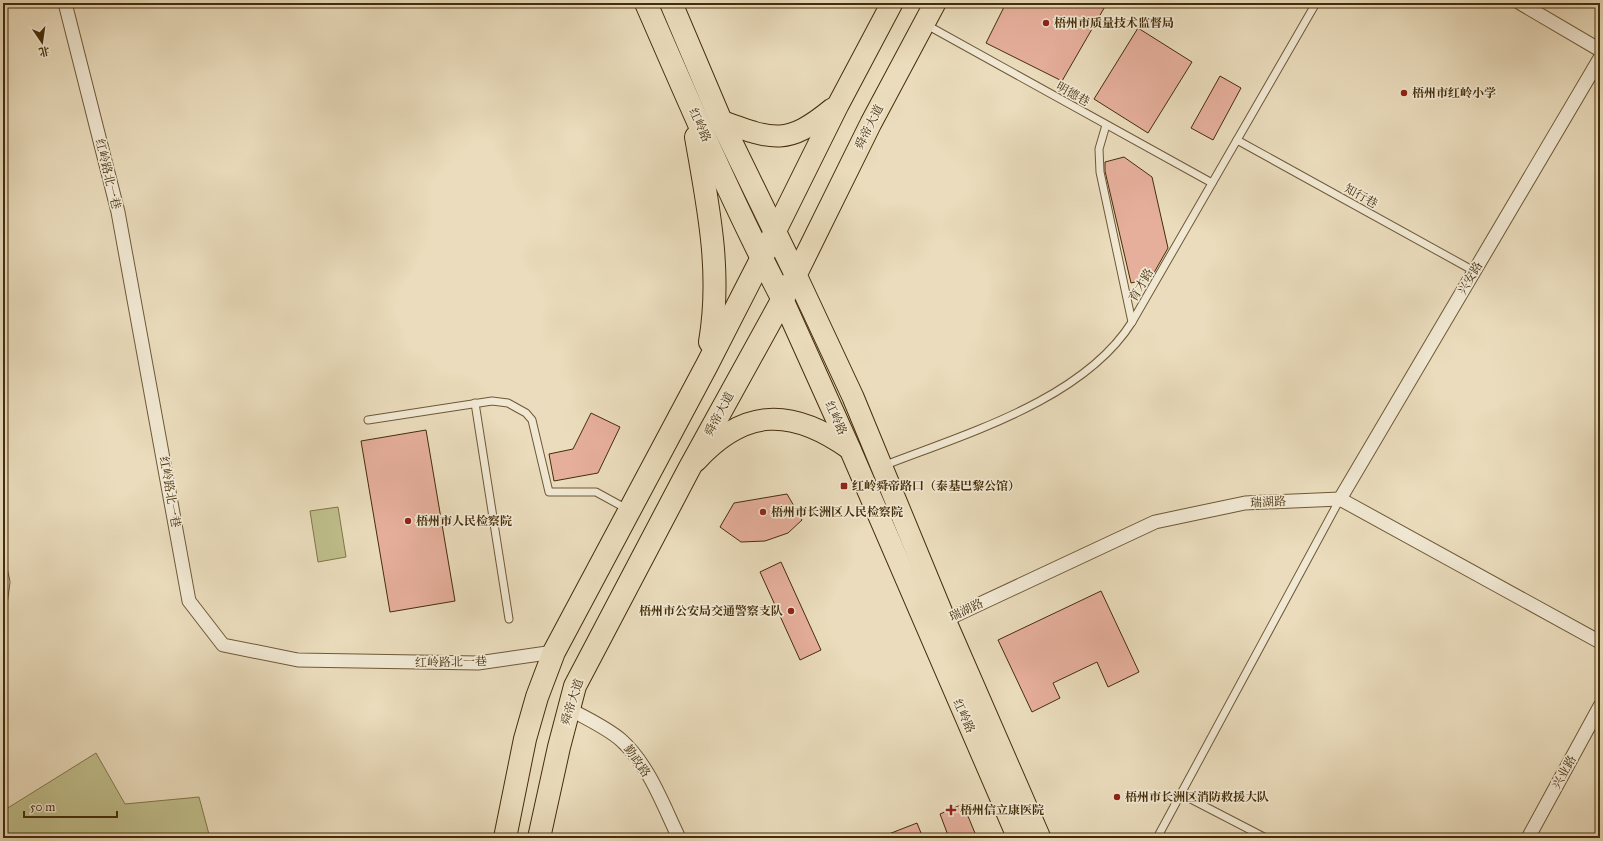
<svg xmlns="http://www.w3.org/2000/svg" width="1603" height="841" font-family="'IM FELL Great Primer','Noto Serif SC',serif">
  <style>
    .green { fill: #bfbe8b; stroke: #82764a }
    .building { fill: #e6af9c; stroke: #442d09 }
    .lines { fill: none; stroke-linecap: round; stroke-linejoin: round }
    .service-casing { stroke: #6e5936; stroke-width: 9 }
    .minor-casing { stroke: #6e5936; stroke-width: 15 }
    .primary-casing { stroke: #442d09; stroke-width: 23 }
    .trunk-casing { stroke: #442d09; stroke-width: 24 }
    .service { stroke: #f1e8d3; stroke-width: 7 }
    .minor { stroke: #f1e8d3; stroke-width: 13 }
    .primary { stroke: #eadcbc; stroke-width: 21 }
    .trunk { stroke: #eadcbc; stroke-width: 22 }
    .poi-dot { fill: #8f2418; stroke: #f1e8d3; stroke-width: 1.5 }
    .labels { text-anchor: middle; stroke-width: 3.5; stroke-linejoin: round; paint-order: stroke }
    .poi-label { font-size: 12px; font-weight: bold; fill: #442d09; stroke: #f1e8d3; text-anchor: start }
    .street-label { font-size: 12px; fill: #442d09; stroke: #f1e8d3 }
  </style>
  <rect width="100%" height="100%" fill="#eadcbc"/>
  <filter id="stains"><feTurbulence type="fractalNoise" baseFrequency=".005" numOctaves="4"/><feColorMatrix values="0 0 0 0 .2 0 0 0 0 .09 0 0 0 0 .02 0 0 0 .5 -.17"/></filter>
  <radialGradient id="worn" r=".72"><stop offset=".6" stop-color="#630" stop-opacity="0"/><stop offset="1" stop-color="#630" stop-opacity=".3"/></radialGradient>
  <g class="green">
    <path d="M338,507L346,557L318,562L310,511Z"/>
    <path d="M96,753L125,804L199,797L210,838H3V811Z"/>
  </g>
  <g class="building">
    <path d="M1006,3H1107L1062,81L986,43Z"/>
    <path d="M1138,28L1192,62L1148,133L1094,99Z"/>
    <path d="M1220,76L1241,88L1213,140L1191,128Z"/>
    <path d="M1124,157L1152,177L1168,248L1151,278L1131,283L1105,171V162Z"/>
    <path d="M591,413L620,427L598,473L554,481L549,454L573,449Z"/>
    <path d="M426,430L455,601L390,612L361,441Z"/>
    <path d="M787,494L802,520L788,533L765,541L741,542L720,527L734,503Z"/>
    <path d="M781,562L821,650L800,660L760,572Z"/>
    <path d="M1101,591L1139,672L1108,687L1097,662L1053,683L1060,698L1032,712L998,640Z"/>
    <path d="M963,804L977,838H949L940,814Z"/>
    <path d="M917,823L923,838H881V837Z"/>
  </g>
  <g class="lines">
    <g class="service-casing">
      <g id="service">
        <path d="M925,24L1212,183"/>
        <path d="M1106,125L1099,149L1100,172L1132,322"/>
        <path d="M1237,140L1474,271"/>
        <path d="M475,403L509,619"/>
        <path d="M368,420L492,401L508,403L526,413L532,420L549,492H596L627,509"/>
        <path d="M883,466C965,434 1083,400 1132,322L1316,3"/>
        <path d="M3,568L6,582L3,605"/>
        <path d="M1181,794L1266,838"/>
        <path d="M1157,838L1340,499"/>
      </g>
    </g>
    <g class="minor-casing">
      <g id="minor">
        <path d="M65,3L118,212L189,601L223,645L298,660L478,663L554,652"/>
        <path d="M1520,3L1600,50"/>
        <path d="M1340,499L1600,58"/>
        <path d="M939,623L1155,522L1245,503L1340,499L1600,642"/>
        <path d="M568,708C585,718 606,727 621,740C649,765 663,805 679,838"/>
        <path d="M1528,838L1600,706"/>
      </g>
    </g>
    <g class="primary-casing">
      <g id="primary">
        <path d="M935,3L871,123L796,275L853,397L945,620L1040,838"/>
        <path d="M721,121C773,140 787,146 832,109"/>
        <path d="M775,232L838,105L892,3"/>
        <path d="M782,298L850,449L1018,838"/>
        <path d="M696,461C745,407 792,408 850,449"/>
      </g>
    </g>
    <g class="trunk-casing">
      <g id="trunk">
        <path d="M646,3C689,102 732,202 782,298"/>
        <path d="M696,137C708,206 722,271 710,342"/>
        <path d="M505,838L525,739L537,697L554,652L707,365L775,232"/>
        <path d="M539,838L559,747L575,686L689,469L796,275L721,121L671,3"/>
      </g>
    </g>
    <use href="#service" class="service"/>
    <use href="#minor" class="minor"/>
    <use href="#primary" class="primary"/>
    <use href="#trunk" class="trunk"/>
  </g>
  <g class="poi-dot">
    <circle cx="1046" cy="23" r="4"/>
    <circle cx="1404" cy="93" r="4"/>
    <rect x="840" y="482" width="8" height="8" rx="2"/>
    <circle cx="763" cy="512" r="4"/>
    <circle cx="408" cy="521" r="4"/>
    <circle cx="791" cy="611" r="4"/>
    <circle cx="1117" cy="797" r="4"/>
    <path d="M949 804h4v4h4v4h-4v4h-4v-4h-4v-4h4z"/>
  </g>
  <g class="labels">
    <g class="poi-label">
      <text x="1054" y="27">梧州市质量技术监督局</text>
      <text x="1412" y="97">梧州市红岭小学</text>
      <text x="852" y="490">红岭舜帝路口（泰基巴黎公馆）</text>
      <text x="771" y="516">梧州市长洲区人民检察院</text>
      <text x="416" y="525">梧州市人民检察院</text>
      <text x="783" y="615" text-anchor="end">梧州市公安局交通警察支队</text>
      <text x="1125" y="801">梧州市长洲区消防救援大队</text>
      <text x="960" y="814">梧州信立康医院</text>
    </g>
    <g class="street-label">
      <text transform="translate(1073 94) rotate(29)" y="4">明德巷</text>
      <text transform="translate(700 125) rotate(66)" y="4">红岭路</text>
      <text transform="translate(869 127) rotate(-63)" y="4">舜帝大道</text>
      <text transform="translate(108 174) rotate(76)" y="4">红岭路北一巷</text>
      <text transform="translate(1361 196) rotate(29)" y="4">知行巷</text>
      <text transform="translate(1470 278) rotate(-59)" y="4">兴安路</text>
      <text transform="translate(1141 285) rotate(-60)" y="4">育才路</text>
      <text transform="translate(719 414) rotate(-62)" y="4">舜帝大道</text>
      <text transform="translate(836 418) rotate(66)" y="4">红岭路</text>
      <text transform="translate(170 492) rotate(80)" y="4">红岭路北一巷</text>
      <text transform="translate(1268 502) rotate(-3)" y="4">瑞湖路</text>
      <text transform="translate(966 610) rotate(-25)" y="4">瑞湖路</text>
      <text transform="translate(451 662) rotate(-1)" y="4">红岭路北一巷</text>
      <text transform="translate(572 702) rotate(-72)" y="4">舜帝大道</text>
      <text transform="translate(964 716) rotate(66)" y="4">红岭路</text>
      <text transform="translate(637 761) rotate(55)" y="4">勤政路</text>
      <text transform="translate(1564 772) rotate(-61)" y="4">兴业路</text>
    </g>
  </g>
  <rect width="1603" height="841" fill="none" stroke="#eadcbc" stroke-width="16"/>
  <rect x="4" y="4" width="1595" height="833" fill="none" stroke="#442d09" stroke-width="2"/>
  <rect x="8" y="8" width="1587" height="825" fill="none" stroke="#442d09"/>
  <g transform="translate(42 42) rotate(167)" stroke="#f1e8d3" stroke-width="3" paint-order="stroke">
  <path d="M0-3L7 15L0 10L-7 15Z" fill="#442d09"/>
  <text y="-6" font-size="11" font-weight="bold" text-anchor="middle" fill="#442d09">北</text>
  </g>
  <path d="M24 811v6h93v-6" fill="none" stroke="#442d09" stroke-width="2"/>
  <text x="30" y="811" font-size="12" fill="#442d09" stroke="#f1e8d3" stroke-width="3" paint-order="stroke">50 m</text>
  <rect width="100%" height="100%" filter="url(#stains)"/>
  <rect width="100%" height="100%" fill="url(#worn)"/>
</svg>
